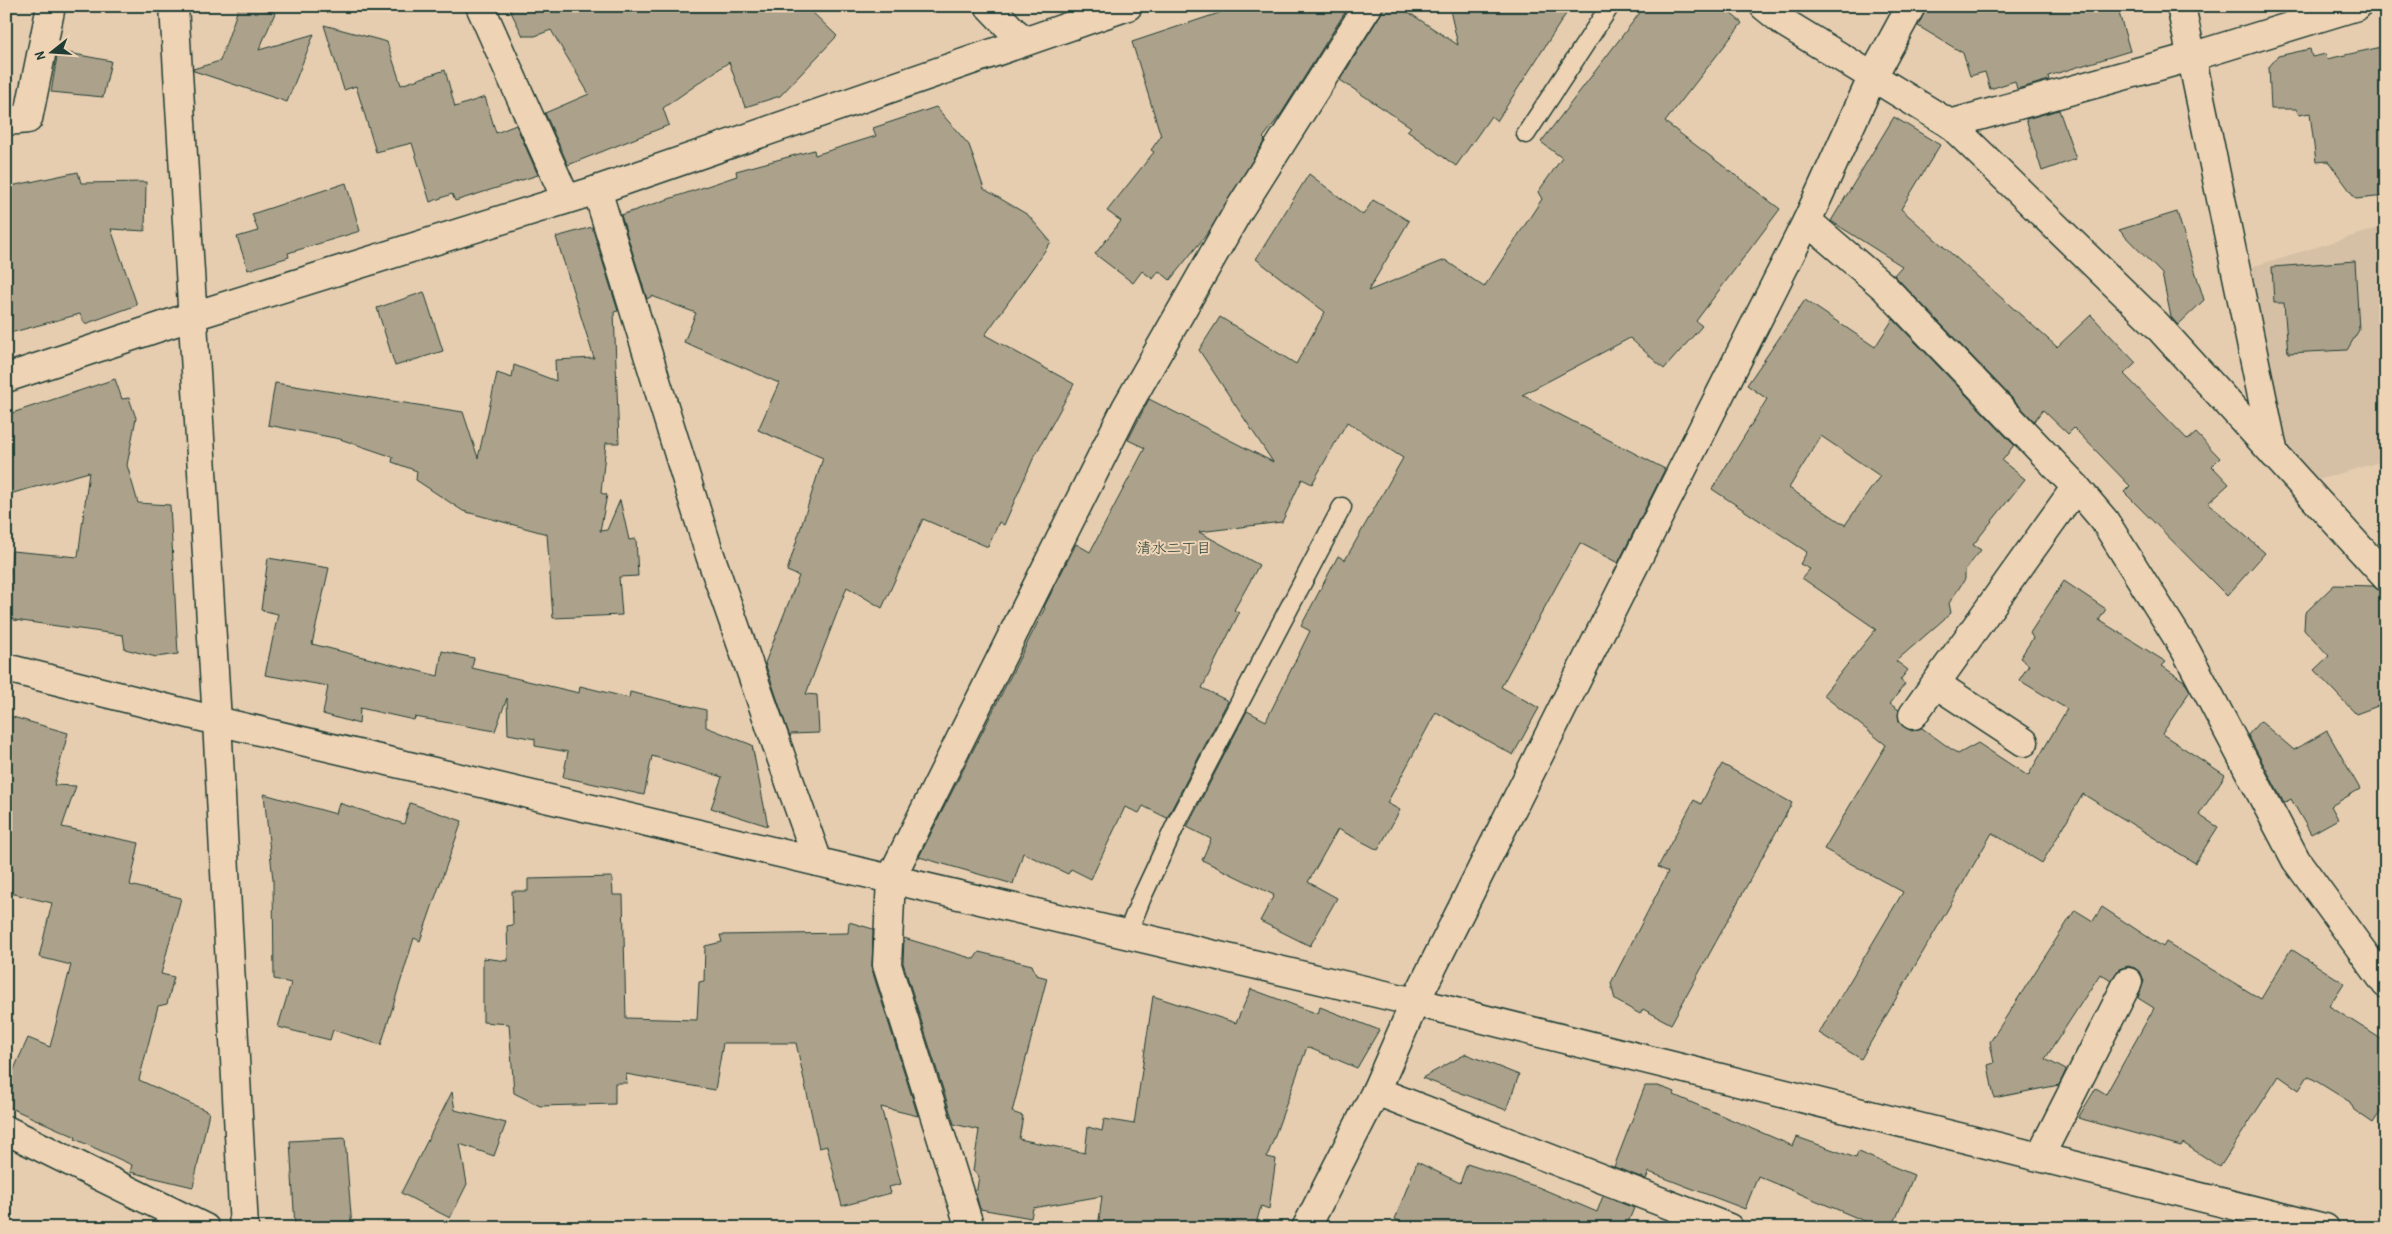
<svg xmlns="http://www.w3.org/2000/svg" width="2392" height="1234" font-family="'Patrick Hand','Klee One',sans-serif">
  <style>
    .built { fill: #d5c0a5 }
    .building { fill: #aca28b; stroke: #1f3d34; fill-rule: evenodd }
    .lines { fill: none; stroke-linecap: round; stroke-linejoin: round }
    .service-casing { stroke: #1f3d34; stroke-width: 21 }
    .minor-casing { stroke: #1f3d34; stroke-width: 31 }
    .tertiary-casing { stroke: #1f3d34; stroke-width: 31 }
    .service { stroke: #eed3b5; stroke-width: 18 }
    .minor { stroke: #eed3b5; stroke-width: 28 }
    .tertiary { stroke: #eed3b5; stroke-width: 28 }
    .labels { text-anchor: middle; stroke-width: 4; stroke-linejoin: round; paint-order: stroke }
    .neighbourhood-label { font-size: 15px; fill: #1f3d34; stroke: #eed3b5 }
  </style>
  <rect width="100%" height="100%" fill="#e6cdb0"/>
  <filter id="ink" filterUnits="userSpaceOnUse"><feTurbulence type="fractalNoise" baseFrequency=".02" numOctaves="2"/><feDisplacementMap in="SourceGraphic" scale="10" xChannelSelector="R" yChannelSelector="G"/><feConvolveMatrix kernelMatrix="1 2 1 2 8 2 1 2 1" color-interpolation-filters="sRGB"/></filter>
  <g filter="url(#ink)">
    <path class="built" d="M2386,226V460L2318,480L2286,446L2244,269Z"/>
    <g class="building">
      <path d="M239,6H251L275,13L259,50L314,34L287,102L194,71L193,69L220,61Z"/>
      <path d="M508,6H806L837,36L780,96L745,107L729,62L663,108L669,125L568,165L545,113L589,94L551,30L535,36H523Z"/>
      <path d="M1240,6H1349L1281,114L1263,138L1265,140L1210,230L1170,280L1159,271L1153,279L1142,271L1133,283L1095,254L1121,221L1107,211L1154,152L1151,150L1161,136L1132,42Z"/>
      <path d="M1384,6H1399L1458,45L1449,6H1571L1497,121L1491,116L1456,166L1407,131L1411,127L1340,80L1381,14Z"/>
      <path d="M1645,6H1722L1742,23L1665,122L1780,209L1696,321L1702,326L1664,369L1630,338L1522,395L1665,469L1618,563L1580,543L1501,687L1539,708L1513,755L1436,712L1387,803L1400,810L1378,850L1338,829L1308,882L1337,898L1310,946L1260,921L1274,895L1202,860L1211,839L1187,827L1247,711L1266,721L1310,631L1301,626L1338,556L1345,560L1403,458L1347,422L1312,484L1302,479L1282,522L1199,532L1259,565L1234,610L1239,613L1202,688L1228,701L1167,818L1143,806L1139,813L1125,807L1091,879L1071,869L1068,874L1023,853L1013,884L919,857L1045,608L1044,607L1076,544L1090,552L1145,448L1128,440L1149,399L1273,462L1199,350L1220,317L1296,364L1325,312L1256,259L1309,174L1363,215L1373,200L1409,221L1368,291L1445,260L1484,287L1542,199L1538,192L1562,158L1541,142Z"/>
      <path d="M1927,6H2117L2130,51L2048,76L2049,80L2017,89L2015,81L1990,89L1985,72L1970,76L1963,53L1918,26Z"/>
      <path d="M324,25L387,42L401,85L445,70L455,107L485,97L496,133L516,125L538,175L455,201L452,194L430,202L412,143L376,152L356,86L344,90Z"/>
      <path d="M2386,46V196L2356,199L2328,161L2316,162L2310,113L2299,115L2296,109H2271L2269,67L2278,56L2310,49L2312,57L2326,54L2327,59Z"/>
      <path d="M58,51L111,61L103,97L51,92Z"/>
      <path d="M936,107L969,145L984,189L1028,215L1051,242L985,335L1074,384L1033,459L1004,525L999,522L988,547L923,519L882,608L847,587L806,694L817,695L819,733L791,734L790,737L765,663L799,576L787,571L823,458L758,430L779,383L684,342L696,313L652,296L647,299L621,215L737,176L736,171L814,150L815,155L876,136L873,128Z"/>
      <path d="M2059,110L2076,159L2042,171L2026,119Z"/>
      <path d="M1894,117L1940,145L1901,209L2057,347L2091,315L2136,363L2124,374L2188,440L2196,433L2220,458L2212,466L2229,484L2208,503L2265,553L2227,596L2124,492L2130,486L2074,428L2068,434L2043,410L2034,421L1894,275L1902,266L1831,221Z"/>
      <path d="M78,172L81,183L146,182L145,231L111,229L137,305L85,324L80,314L6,334V187Z"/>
      <path d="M346,183L360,231L288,253L289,257L248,270L237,237L258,231L252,214Z"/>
      <path d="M2177,212L2204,300L2178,325L2171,317L2162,274L2119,230Z"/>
      <path d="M592,227L618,311L614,312L619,443H606L601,493L607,495L600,531L607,530L620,500L629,540L636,539L638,576L619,577L622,615L553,618L547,534L463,511L416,480L417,471L392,462L393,457L340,439L268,425L275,383L463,412L478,458L497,373L512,378L514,365L556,381L555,360L594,358L556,237Z"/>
      <path d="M2355,261L2359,330L2347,350L2288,353L2284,303H2274L2272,267Z"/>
      <path d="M424,292L443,351L395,366L377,308Z"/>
      <path d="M1805,300L1875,347L1893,319L2014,445L2002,461L2025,479L1973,545L1981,550L1965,570V579L1949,603L1951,613L1896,661L1908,670L1900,680L1905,684L1890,704L1899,710V721L1904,727L1912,731L1922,728L1958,754L1978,743L2028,776L2067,709L2019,680L2029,665L2020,658L2033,638L2030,633L2064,581L2106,609L2099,620L2166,662L2162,666L2184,681L2190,691L2162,734L2225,775L2199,815L2218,827L2195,863L2083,794L2042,863L1992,833L1861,1059L1819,1033L1903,892L1824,849L1886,745L1823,695L1876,629L1802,578L1810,569L1800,564L1807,552L1712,489L1767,399L1747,385ZM1821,436L1880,476L1845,525L1789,488Z"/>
      <path d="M115,379L122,399L129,398L136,418L127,465L138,503L170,505L178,654L156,657L125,649L123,635L7,619L12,551L78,557L89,472L6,495V415Z"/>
      <path d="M268,558L329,568L312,644L438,676L442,651L474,658L472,668L579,693L580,686L629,698L630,692L706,710V727L752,745L768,826L711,808L722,777L652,756L644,795L563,777L568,752L535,746V739L508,734L507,698L495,731L415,717L414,720L360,708L359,724L323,714L328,686L265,675L278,614L261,610Z"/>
      <path d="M2334,585L2373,586L2381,592H2386V703L2356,714L2314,670L2329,656L2304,629L2305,613Z"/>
      <path d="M6,715L68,733L54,785L76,786L62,827L139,843L130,885L181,898L161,974L174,977L167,1004L158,1006L139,1080L209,1112L193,1187L130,1172L132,1165L75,1139L76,1137L6,1106V1087L28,1038L50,1047L71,965L39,957L52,903L6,892Z"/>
      <path d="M2260,721L2294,750L2327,731L2360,789L2331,806L2338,819L2311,834L2291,799L2284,803L2248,735Z"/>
      <path d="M1722,764L1792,803L1671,1024L1643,1009L1640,1014L1615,1000L1611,983L1668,872L1658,867L1694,800L1701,804Z"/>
      <path d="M264,794L336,814L339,803L404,824L410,803L462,821L420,941L414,938L381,1045L333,1030L330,1040L278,1027L291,983L274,979L273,880Z"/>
      <path d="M612,877L613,895H623L626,1018L697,1020L699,982L704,981L705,946L722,942L720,935L848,933L849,922L873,929L872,970L918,1116L881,1107L901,1184L889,1187L891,1193L842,1206L827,1146L819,1148L796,1043H723L715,1090L626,1074L627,1083H615V1104L540,1106L514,1093L509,1024L483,1022V958L508,961L507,926L513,925L512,891H528V879Z"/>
      <path d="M2102,907L2163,947L2166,942L2261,999L2291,949L2344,983L2329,1006L2386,1042V1103L2373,1123L2354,1110L2350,1102L2308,1076L2299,1090L2279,1076L2220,1167L2183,1143L2181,1146L2078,1118L2096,1088L2106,1094L2154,1008L2138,998L2144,981L2141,973L2135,968L2128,966L2119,969L2111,981L2100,974L2045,1059L2066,1070L2059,1085L1994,1098L1988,1065L1994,1063L1990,1042L2075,910L2093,921Z"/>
      <path d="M904,938L974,959L979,952L1032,965L1036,975L1047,978L1012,1112L1023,1116L1019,1139L1085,1153L1088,1127L1102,1131L1104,1119L1134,1124L1153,996L1236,1023L1251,989L1318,1014L1320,1007L1379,1030L1357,1068L1307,1047L1267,1157L1276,1159L1269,1209L1261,1206L1255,1228H1098L1102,1196L1033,1208L1031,1218L980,1209L976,1195L979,1176L973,1171L979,1130L954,1124L903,963Z"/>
      <path d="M1466,1054L1519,1075L1506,1110L1422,1078Z"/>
      <path d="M1645,1086H1658L1675,1092L1674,1095L1793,1146L1797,1137L1856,1158L1858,1152L1914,1175L1892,1228H1881L1758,1176L1745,1209L1649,1172L1646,1179L1614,1167Z"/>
      <path d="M452,1092L455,1110L506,1123L494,1156L460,1144L467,1184L450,1218L401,1193Z"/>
      <path d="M345,1138L352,1228H295L290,1141Z"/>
      <path d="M1417,1162L1460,1183L1467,1164L1538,1187L1597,1212L1603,1196L1634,1208L1627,1225L1633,1228H1413L1395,1219Z"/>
    </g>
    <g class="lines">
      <g class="service-casing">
        <g id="service">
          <path d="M1526,134L1610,6"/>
          <path d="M1127,934L1142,897L1177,822L1342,507"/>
        </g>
      </g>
      <g class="minor-casing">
        <g id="minor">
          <path d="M480,6L566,199"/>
          <path d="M989,6L1013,31L1026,41"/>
          <path d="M1764,6L1785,23L1950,124L2155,323L2386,577"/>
          <path d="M2181,6L2274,454"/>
          <path d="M6,121L28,119L51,6"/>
          <path d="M1950,124L2191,57L2357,6"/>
          <path d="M597,190L710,555L818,862"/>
          <path d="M1807,221L1884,287L2076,487L2104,520L2186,651L2296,860L2386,984"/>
          <path d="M193,316L597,190L1128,6"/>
          <path d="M1936,684L2024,742"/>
          <path d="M1913,715L2076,487"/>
          <path d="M1415,1002L2325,1228"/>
          <path d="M1376,1091L1729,1228"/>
          <path d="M6,1130L205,1228"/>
          <path d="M2040,1156L2128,982"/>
          <path d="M970,1228L887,965L891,878L1126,408L1237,213L1368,6"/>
          <path d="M1306,1228L1376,1091L1415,1002L1807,221L1873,76L1911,6"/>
        </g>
      </g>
      <g class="tertiary-casing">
        <g id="tertiary">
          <path d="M174,6L217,721L244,1228"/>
          <path d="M6,378L193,316"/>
          <path d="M6,668L217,721L1415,1002"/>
        </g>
      </g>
      <use href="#service" class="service"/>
      <use href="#minor" class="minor"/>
      <use href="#tertiary" class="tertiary"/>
    </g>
  </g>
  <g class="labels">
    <g class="neighbourhood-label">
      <text x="1174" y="553">清水二丁目</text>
    </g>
  </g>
  <rect width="2392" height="1234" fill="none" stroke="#eed3b5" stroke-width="25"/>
  <rect x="12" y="12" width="2367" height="1209" fill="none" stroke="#1f3d34" stroke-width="2" filter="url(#ink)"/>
  <g transform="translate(52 52) rotate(253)" stroke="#eed3b5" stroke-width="4" paint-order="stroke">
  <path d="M0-4L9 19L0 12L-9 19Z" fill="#1f3d34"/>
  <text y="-8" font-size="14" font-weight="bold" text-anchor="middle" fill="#1f3d34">N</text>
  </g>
</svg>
